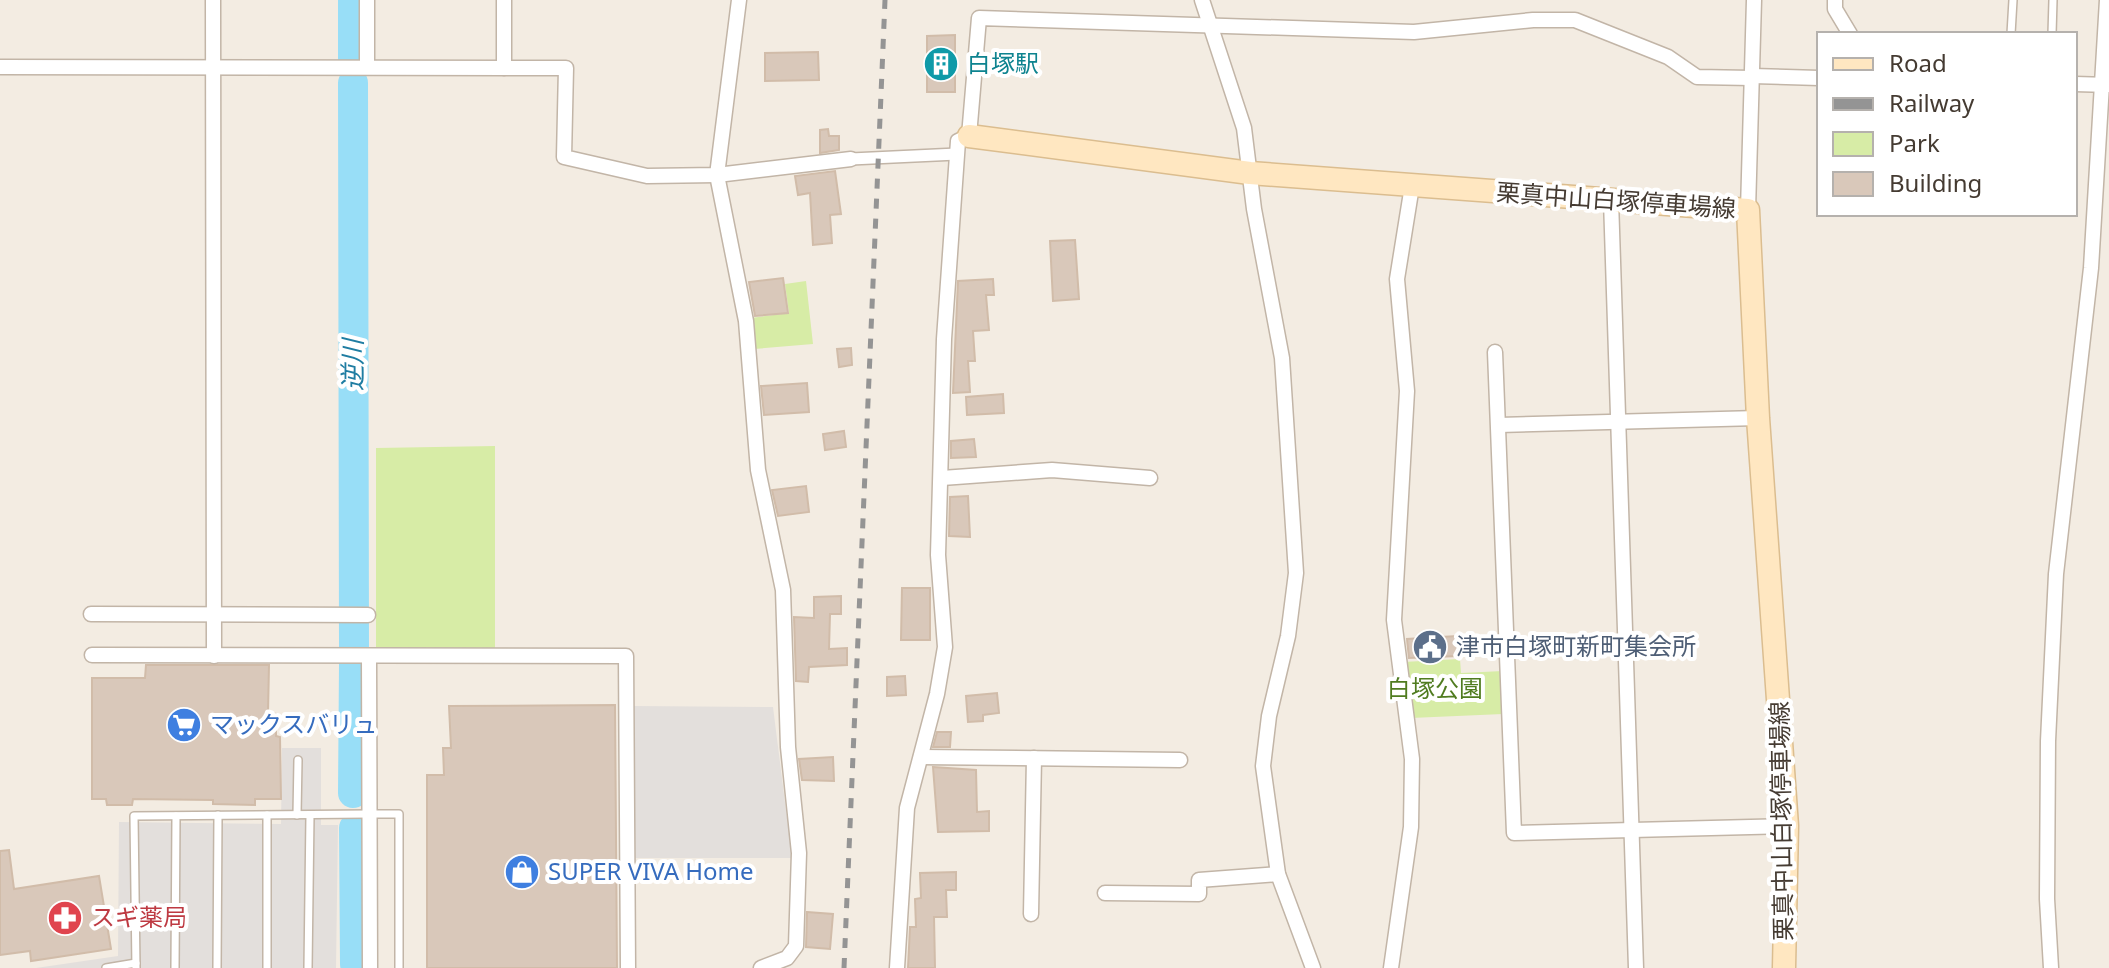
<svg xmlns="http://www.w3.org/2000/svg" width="2109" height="968" font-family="'Noto Sans','Noto Sans JP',sans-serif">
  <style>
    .green { fill: #d7eca6 }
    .parking { fill: #e3dfdc }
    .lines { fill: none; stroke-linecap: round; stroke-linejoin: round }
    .river { stroke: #98def7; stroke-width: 30 }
    .building { fill: #d9c8ba; stroke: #d1bca9; stroke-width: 2 }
    .service-casing { stroke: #c2b5a7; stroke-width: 10 }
    .pedestrian-casing { stroke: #c2b5a7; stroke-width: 14 }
    .minor-casing { stroke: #c2b5a7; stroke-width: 17 }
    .secondary-casing { stroke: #dbbd8f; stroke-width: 25 }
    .service { stroke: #fff; stroke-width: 7 }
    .pedestrian { stroke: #fff; stroke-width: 11 }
    .minor { stroke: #fff; stroke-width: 14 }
    .secondary { stroke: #ffe7c1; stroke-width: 22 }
    .rail { stroke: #949494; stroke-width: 5; stroke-dasharray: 10 10; stroke-linecap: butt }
    .labels { text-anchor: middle; stroke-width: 8; stroke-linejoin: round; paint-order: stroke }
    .culture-label { font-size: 24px; fill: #0d838f; stroke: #fff; text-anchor: start }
    .street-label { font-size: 24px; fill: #453b32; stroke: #fff }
    .service-label { font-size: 24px; fill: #4e5e75; stroke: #fff; text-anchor: start }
    .park-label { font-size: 24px; fill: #507c20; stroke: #fff }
    .shop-label { font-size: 24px; fill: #366cbe; stroke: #fff; text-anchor: start }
    .health-label { font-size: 24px; fill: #be3a42; stroke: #fff; text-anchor: start }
    .water-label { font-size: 26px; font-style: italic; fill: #1f7da2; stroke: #fff }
  </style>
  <rect width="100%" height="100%" fill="#f3ece2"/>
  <g class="green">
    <path d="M806,281L813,344L754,349L751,318L789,313L785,284Z"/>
    <path d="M495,446V648L376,650V448Z"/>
    <path d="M1460,659L1461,673L1503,671V714L1411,718L1403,662Z"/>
  </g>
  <g class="parking">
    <path d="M634,706L773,707L792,858H635Z"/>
    <path d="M282,748H321V825H338L336,968H36L118,956L119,822L281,824Z"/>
  </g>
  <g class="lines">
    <g class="river">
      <path d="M353,0V59"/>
      <path d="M353,83L354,648"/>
      <path d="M353,793L354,665"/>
      <path d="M354,828L355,964"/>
    </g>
  </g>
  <g class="building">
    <path d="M955,35V92H927V36Z"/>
    <path d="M818,52L819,80L765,81V53Z"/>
    <path d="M828,129L829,136H839V150L820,153V130Z"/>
    <path d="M835,171L841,214L830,215L832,243L813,245L810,193L798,195L795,176Z"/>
    <path d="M1075,240L1079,299L1053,301L1050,241Z"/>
    <path d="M783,278L788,313L755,316L749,282Z"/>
    <path d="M993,279L994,295H986L989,330L973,331L975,361H968L970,392L953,393L958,281Z"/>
    <path d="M851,348L852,365L839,367L837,349Z"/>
    <path d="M807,383L809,412L764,415L761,386Z"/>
    <path d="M1003,394L1004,413L967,415L966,397Z"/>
    <path d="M844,431L846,447L825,450L823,434Z"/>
    <path d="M974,439L976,457L951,458V441Z"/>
    <path d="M806,486L809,512L778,516L772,490Z"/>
    <path d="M968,496L970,537L949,536L950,497Z"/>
    <path d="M902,588H930V640H901Z"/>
    <path d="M841,596V614H830L829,649L847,648V665L809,667L808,682L796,681L794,617L814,618V597Z"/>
    <path d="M1457,636L1458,656L1409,658L1407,639Z"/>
    <path d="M146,665H269L268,713L276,714V736L280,737L281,799H255V805L213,804V800L133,799L132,805H107L106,799H92V678H145Z"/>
    <path d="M905,676L906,695L887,696V677Z"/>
    <path d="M997,693L999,713L983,715V721L968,722L966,696Z"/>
    <path d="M615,705L617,968H427V775H444L443,748H451L449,706Z"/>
    <path d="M937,732H951L950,747H933Z"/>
    <path d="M833,757L834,781L802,780L799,759Z"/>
    <path d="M933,767L976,770L977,812L989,811V831L938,832Z"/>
    <path d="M9,850L14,889L99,876L111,949L31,961L30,951L0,955V851Z"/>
    <path d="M956,872V890H946L947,917H934L935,968H908L910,927H916L915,899L921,898L920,873Z"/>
    <path d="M807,912L833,914L830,949L806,947Z"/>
  </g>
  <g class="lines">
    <g class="service-casing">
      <g id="service">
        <path d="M2011,34L2013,0"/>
        <path d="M2052,34L2053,0"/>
        <path d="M297,815L298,760"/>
        <path d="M106,968L136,963"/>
        <path d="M136,968L134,816L369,814H399V968"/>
        <path d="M175,968L176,816"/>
        <path d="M217,968L218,815"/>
        <path d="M267,968V815"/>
        <path d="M308,968L310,815"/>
      </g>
    </g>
    <g class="pedestrian-casing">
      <path id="pedestrian" d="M851,159L957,154"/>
    </g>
    <g class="minor-casing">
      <g id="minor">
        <path d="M213,0L214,656"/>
        <path d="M367,0V67"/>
        <path d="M739,0L717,175L746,321L758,470L783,590L788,747L799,853L796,946L787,958L761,968"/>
        <path d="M1202,0L1244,128L1254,209L1282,358L1296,573L1288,636L1269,716L1263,766L1278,874L1313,968"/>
        <path d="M1835,0V9L1850,34"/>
        <path d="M0,67L566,68L564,157L647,176L717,175L851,159"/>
        <path d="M504,68V0"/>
        <path d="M1752,76L1819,78"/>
        <path d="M2075,84L2109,85"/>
        <path d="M1611,200L1636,968"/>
        <path d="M1748,210L1754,0"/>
        <path d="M1495,352L1514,833L1787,826"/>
        <path d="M1499,425L1758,418"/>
        <path d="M942,478L1052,470L1150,478"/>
        <path d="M91,614L368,615"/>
        <path d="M92,655L626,656L628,968"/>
        <path d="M369,656L370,968"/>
        <path d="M921,757L1180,760"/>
        <path d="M1105,893L1199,894V880L1278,874"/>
        <path d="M1031,914L1034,758"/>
        <path d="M897,968L907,808L937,694L945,647L938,555L944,339L958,141L969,136L979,18L1414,32L1533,20H1575L1668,57L1697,77L1752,78"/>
        <path d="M1391,968L1411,827L1412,759L1394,620L1407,391L1397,279L1412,186"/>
        <path d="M2051,968L2047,899L2048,741L2056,574L2091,268L2107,0"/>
      </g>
    </g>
    <g class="secondary-casing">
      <path id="secondary" d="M969,136L1250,173L1748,210L1758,418L1787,826L1784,968"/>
    </g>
    <use href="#service" class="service"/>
    <use href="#pedestrian" class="pedestrian"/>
    <use href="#minor" class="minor"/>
    <use href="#secondary" class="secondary"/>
    <path class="rail" d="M844,968L885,0"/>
  </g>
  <defs>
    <g id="building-disc" transform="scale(1.8)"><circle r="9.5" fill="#0f9aa8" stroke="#fff"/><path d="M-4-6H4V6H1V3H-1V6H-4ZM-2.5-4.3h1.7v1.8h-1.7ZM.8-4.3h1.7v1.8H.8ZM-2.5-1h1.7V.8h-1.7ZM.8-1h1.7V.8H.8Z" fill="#fff"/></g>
    <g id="civic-disc" transform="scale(1.8)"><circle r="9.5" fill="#5c6f8a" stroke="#fff"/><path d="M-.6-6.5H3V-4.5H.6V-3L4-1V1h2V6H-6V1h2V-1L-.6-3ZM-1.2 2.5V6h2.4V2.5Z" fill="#fff"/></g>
    <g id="supermarket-disc" transform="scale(1.8)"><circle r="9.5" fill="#3f7fe0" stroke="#fff"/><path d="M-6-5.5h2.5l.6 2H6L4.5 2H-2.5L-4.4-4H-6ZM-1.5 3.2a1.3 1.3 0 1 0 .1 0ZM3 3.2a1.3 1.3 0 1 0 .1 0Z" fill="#fff"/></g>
    <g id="shop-disc" transform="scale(1.8)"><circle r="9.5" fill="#3f7fe0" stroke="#fff"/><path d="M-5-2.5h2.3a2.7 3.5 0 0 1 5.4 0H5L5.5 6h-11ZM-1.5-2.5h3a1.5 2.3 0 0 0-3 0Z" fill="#fff"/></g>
    <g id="pharmacy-disc" transform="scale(1.8)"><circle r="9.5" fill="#e0444e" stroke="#fff"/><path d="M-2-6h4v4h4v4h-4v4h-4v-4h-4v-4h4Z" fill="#fff"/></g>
  </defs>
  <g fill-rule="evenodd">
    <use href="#building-disc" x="941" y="64"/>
    <use href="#civic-disc" x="1430" y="647"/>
    <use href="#supermarket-disc" x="184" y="725"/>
    <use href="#shop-disc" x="522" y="872"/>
    <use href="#pharmacy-disc" x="65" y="918"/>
  </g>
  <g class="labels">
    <g class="culture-label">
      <text x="967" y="72">白塚駅</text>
    </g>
    <g class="street-label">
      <text transform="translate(1616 201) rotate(4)" y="8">栗真中山白塚停車場線</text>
      <text transform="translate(1782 821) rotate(-91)" y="8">栗真中山白塚停車場線</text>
    </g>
    <g class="service-label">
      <text x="1456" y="655">津市白塚町新町集会所</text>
    </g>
    <g class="park-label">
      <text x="1435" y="697">白塚公園</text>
    </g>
    <g class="shop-label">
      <text x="210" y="733">マックスバリュ</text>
      <text x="548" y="880">SUPER VIVA Home</text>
    </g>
    <g class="health-label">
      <text x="91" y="926">スギ薬局</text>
    </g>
    <g class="water-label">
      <text transform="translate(353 365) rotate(-90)" y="9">逆川</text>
    </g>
  </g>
  <rect x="1817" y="32" width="260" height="184" fill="#ffffff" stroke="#b5b1ad" stroke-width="2"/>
  <rect x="1833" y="58" width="40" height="12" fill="#ffe7c1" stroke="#b5b1ad" stroke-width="2"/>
  <text x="1889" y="72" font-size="24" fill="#453b32">Road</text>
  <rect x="1833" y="98" width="40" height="12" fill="#949494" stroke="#b5b1ad" stroke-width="2"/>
  <text x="1889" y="112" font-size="24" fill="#453b32">Railway</text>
  <rect x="1833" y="132" width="40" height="24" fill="#d7eca6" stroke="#b5b1ad" stroke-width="2"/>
  <text x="1889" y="152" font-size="24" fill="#453b32">Park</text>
  <rect x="1833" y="172" width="40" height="24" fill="#d9c8ba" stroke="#b5b1ad" stroke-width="2"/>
  <text x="1889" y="192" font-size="24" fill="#453b32">Building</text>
</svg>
